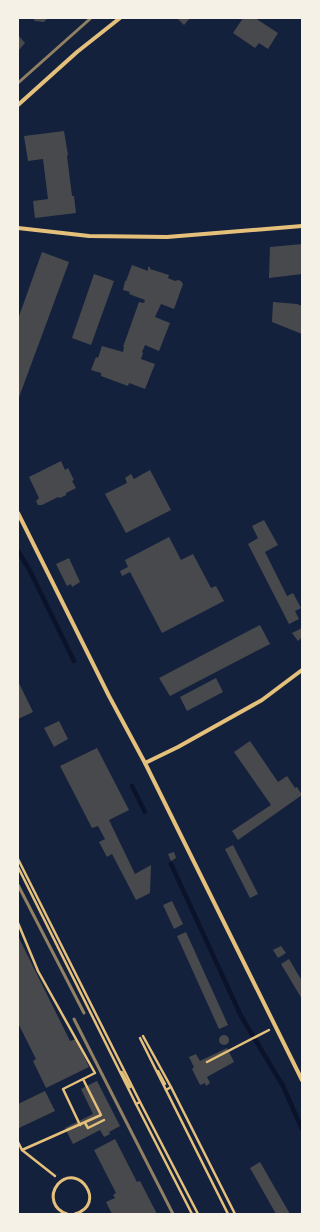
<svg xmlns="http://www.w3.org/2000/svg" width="320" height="1232" font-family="Barlow,sans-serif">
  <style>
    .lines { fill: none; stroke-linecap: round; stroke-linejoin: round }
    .stream { stroke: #0b132b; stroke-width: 4.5 }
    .building { fill: #48494c }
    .path { stroke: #e5c07b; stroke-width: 2.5 }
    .service { stroke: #e5c07b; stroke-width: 3 }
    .minor { stroke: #e5c07b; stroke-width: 4 }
    .rail { stroke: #918062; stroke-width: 3 }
  </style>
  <rect width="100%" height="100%" fill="#14213d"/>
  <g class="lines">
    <g class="stream">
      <path d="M18,551L30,571L74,661"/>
      <path d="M132,786L145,812"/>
      <path d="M171,864L241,1016L283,1086L302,1129"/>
    </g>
  </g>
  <g class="building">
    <path d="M33,18H48L44,22L35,21Z"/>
    <path d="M177,18H190L184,25Z"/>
    <path d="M243,18H255L278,33L268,49L259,43L255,48L233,33Z"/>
    <path d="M18,35L25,43L18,51Z"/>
    <path d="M64,131L68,155L67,156L72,196H74L76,213L35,218L33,201L48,199L43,159L28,161L24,136Z"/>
    <path d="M302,244V274L269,278L270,247Z"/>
    <path d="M42,252L69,262L18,400V319Z"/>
    <path d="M132,265L148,271V267H150V269L169,275L168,278L175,281L178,280L181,281L183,284L174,309L161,304L155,317L170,323L159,351L145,345L142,352L143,353L141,359L155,364L145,389L129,383L128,386L101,376V373L91,370L96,357L98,358L102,346L123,352L124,347H123L139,302L144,303L145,300L129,294L130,292L123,290L125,281H126Z"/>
    <path d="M94,274L114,281L91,345L72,338Z"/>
    <path d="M273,302L297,304L302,306V334L272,322Z"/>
    <path d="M61,461L65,470L68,468L74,480L72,481L76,488L66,493V495L60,498L58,497L42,505H38L36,501L39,498L29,477Z"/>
    <path d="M150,470L171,510L126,533L105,494L127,483L125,478L131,474L134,479Z"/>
    <path d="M264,520L278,545L265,552L287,596L293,593L301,608L295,611L299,619L289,624L248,544L258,538L252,526Z"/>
    <path d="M169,537L181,560L193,554L211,588L216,586L224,601L162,633L130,572L122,576L120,571L128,567L125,560Z"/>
    <path d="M69,558L80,582L72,587L71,584L67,586L56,564Z"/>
    <path d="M260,625L270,644L170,696L159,678Z"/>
    <path d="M302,628V637L298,641L292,633Z"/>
    <path d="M216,678L223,692L187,711L180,697Z"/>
    <path d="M18,681L33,712L18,719Z"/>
    <path d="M59,721L68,739L54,747L44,728Z"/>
    <path d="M250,741L278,782L287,776L295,788L297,787L302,795L238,840L232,831L271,805L234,752Z"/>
    <path d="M97,748L129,810L109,820L135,874L151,865L150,893L136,900L112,854L107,857L99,842L105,839L98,826L92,828L60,766Z"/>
    <path d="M233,845L258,894L250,898L225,849Z"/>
    <path d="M174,852L176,858L171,861L168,854Z"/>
    <path d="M172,901L183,924L174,929L163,905Z"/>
    <path d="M186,932L228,1025L219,1029L177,936Z"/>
    <path d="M18,936L70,1041L76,1039L89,1067L46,1088L33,1061L36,1059L18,1023Z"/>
    <path d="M281,946L286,953L278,958L273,950Z"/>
    <path d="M289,959L302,981V999L281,964Z"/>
    <circle cx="224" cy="1040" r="5"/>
    <path d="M227,1048L234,1062L207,1077L210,1083L206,1086L205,1083L200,1085L192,1069L194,1067L189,1057L196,1054L200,1061Z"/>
    <path d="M97,1081L120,1126L109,1132L110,1134L104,1137L100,1130L73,1144L65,1128L93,1114L81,1089Z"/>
    <path d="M45,1091L55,1111L19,1128L18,1126V1104Z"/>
    <path d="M115,1139L137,1182L140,1181L157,1214H112L106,1202L115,1198L113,1195L116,1193L94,1150Z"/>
    <path d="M260,1162L290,1214H276L250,1168Z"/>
  </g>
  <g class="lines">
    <g class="path">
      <path d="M18,859L140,1102L136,1104L18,867"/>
      <path d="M18,923L38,971L95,1073L83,1079L101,1115L22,1150L18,1142"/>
      <path d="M140,1038L166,1090L171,1087L143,1036"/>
      <path d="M207,1062L269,1030"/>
      <path d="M158,1071L165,1084"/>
      <path d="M122,1072L130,1087"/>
      <path d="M171,1087L235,1214"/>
      <path d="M166,1090L228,1214"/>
      <path d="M140,1102L198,1214"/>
      <path d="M136,1104L192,1214"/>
      <path d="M85,1123L88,1128L104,1120"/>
      <path d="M80,1125L63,1089L83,1079"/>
      <path d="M22,1150L55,1176"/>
    </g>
    <path class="service" d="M67,1214C61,1212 56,1208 54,1202C52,1196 54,1189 58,1184C78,1162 108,1204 75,1214"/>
    <g class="minor">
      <path d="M18,105L77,52L120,18"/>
      <path d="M18,228L89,236L167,237L302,226"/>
      <path d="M18,513L109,696L145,763L302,1080"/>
      <path d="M145,763L178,747L262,700L302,670"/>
    </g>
    <g class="rail">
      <path d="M18,83L91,18"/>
      <path d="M18,885L84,1013"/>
      <path d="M74,1019L173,1214"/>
    </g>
  </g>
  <rect width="320" height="1232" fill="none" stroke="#f6f1e7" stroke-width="38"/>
</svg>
